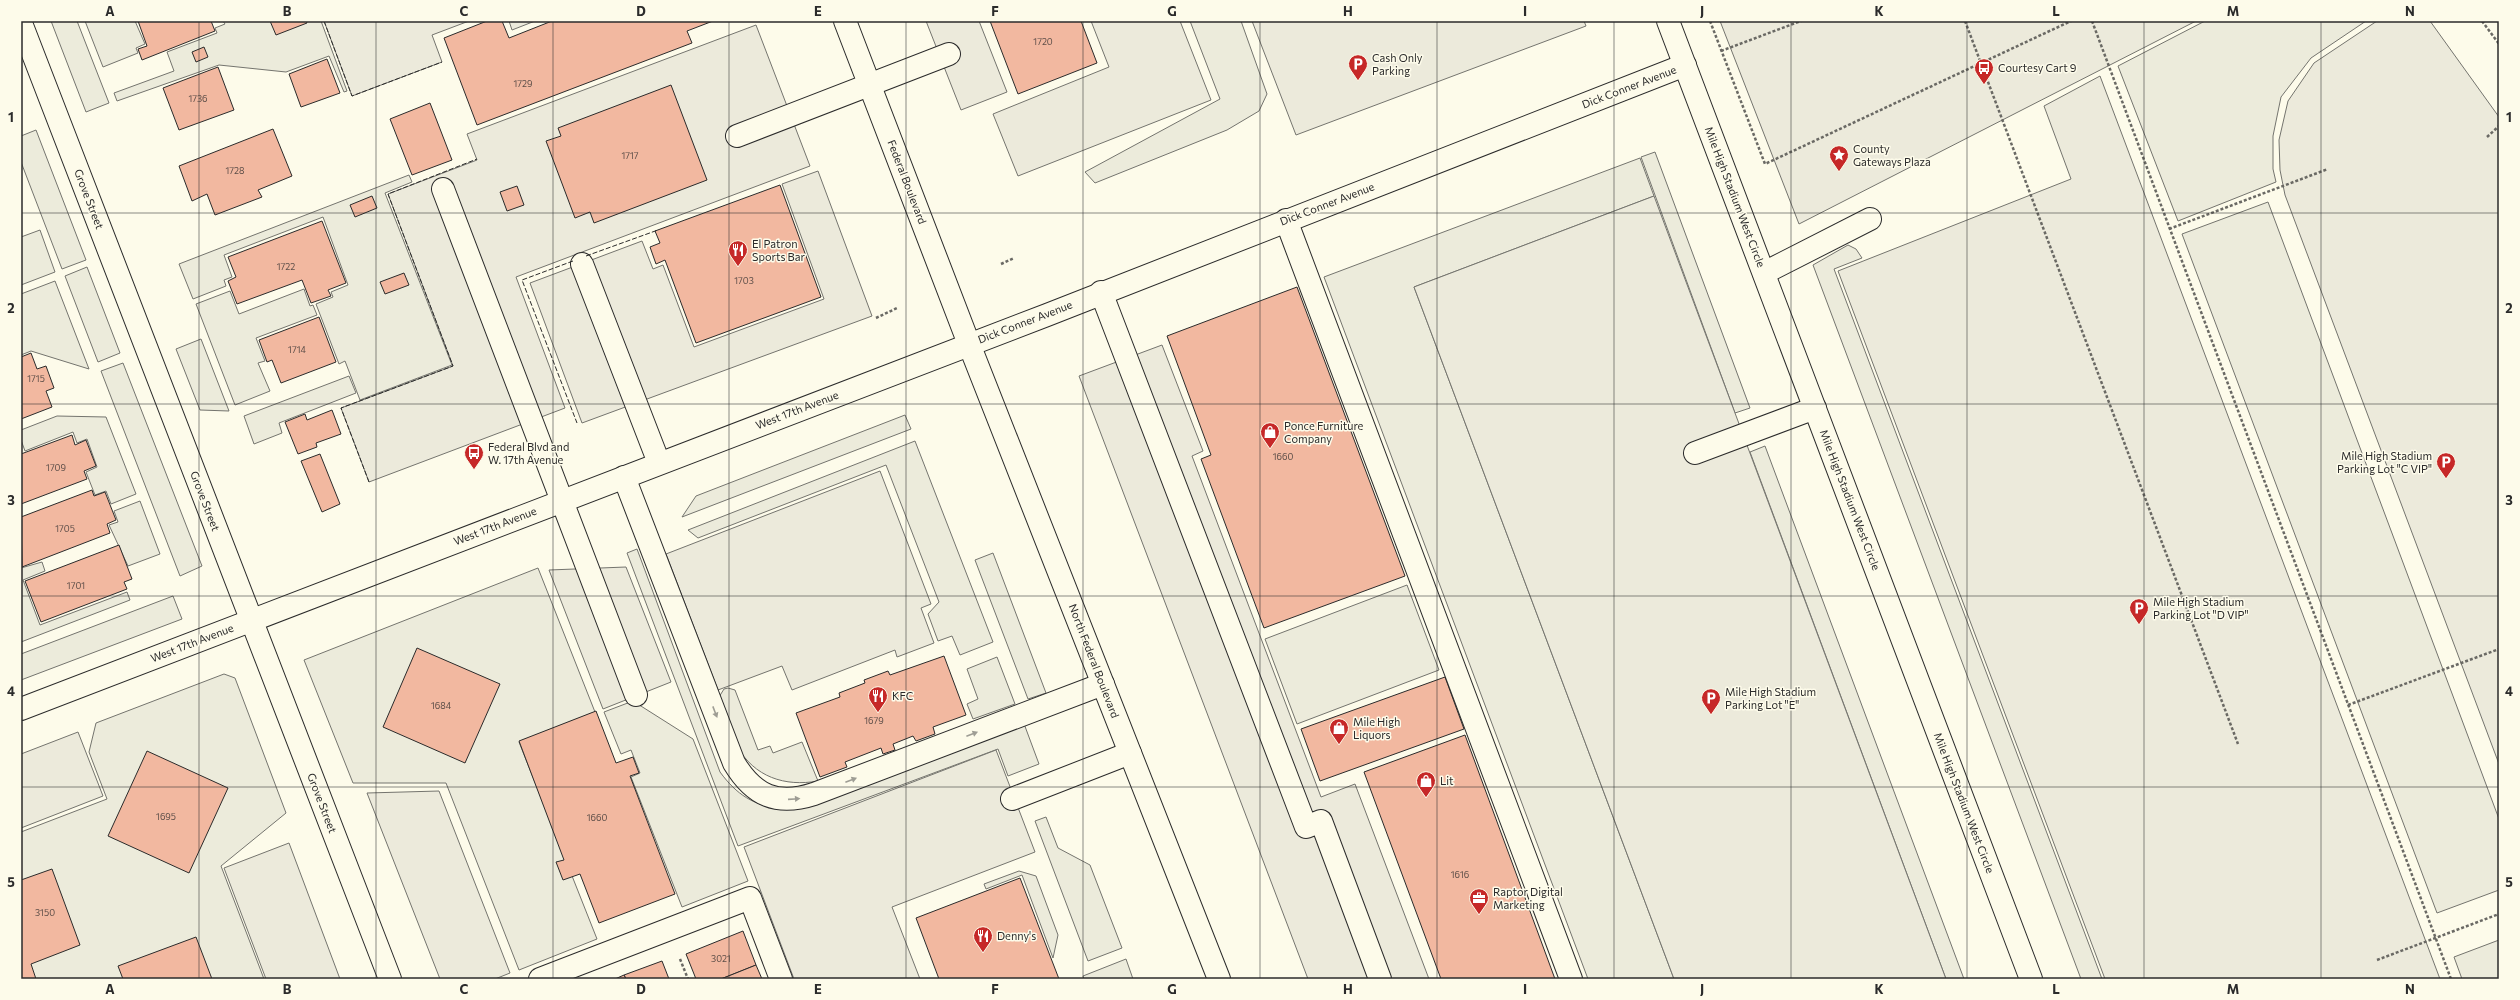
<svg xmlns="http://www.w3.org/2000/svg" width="2520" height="1000" font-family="Commissioner,sans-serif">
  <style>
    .green { fill: #ecebdb; stroke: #74746e }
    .parking { fill: #eceadb; stroke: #74746e }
    .building { fill: #f2b8a0; stroke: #2b2b2b }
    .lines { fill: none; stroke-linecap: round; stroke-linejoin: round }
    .minor-casing { stroke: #2b2b2b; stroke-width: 24 }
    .major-casing { stroke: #2b2b2b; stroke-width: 24 }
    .path { stroke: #6a6964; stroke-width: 2.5; stroke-dasharray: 3 2; stroke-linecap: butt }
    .minor { stroke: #fdfbea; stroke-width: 22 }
    .major { stroke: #fdfbea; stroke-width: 22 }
    .fence { stroke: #2b2b2b; stroke-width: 1; stroke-dasharray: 5 2; stroke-linecap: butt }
    .oneway { fill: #9e9d94 }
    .grid { fill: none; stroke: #2b2b2b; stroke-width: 1; stroke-opacity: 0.55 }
    .labels { text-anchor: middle; stroke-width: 3; stroke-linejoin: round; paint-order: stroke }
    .number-label { font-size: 9px; fill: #5d4e48 }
    .poi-label { font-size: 11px; fill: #2b2b2b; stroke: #fdfbea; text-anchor: start }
    .street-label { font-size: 11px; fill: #2b2b2b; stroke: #fdfbea }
    .neatline { fill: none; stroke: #2b2b2b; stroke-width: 1.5 }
    .grid-label { font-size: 13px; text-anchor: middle; font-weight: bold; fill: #2b2b2b }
  </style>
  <rect width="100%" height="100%" fill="#fdfbea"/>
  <g class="green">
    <path d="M51,21H77L109,103L86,112Z"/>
    <path d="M85,21H135L145,44L136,48L138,53L103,67Z"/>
    <path d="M223,21H321L347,91L344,92L329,56L286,72L219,65L117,101L114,93L174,71L167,52L217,33L215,28L225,24Z"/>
    <path d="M1190,21H1241L1267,94L1259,111L1227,130L1095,183L1085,172L1220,99Z"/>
    <path d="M2205,21H2366L2311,58L2281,97L2273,136V169L2276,182L2178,221L2118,66Z"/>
    <path d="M36,130L86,260L62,269L21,162V136Z"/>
    <path d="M1655,152L1750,408L1735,413L1641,157Z"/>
    <path d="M1640,158L1654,196L1414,287L1674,979H1588L1324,277Z"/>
    <path d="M409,175L412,182L385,193L452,365L360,400L345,361L339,364L316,304L333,297L331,292L348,285L323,217L224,255L232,277L224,280L226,286L193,299L179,264Z"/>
    <path d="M2268,202L2499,819V890L2437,913L2182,234Z"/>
    <path d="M40,230L55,272L21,285V237Z"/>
    <path d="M1848,245L1856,249L1862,258L1834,269L2102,979H2081L1813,265Z"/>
    <path d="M87,267L120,353L98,362L65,276Z"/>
    <path d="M55,281L89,369L31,351L21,355V294Z"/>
    <path d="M304,289L310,306L313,305L317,315L256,338L265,361L258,363L270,391L235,405L196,304L230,291L239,314Z"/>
    <path d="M201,339L229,411L200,410L176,349Z"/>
    <path d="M123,363L202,566L180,576L101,371Z"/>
    <path d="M349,376L356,393L279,423L282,433L254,444L244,416Z"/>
    <path d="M905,415L911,429L682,517L696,496Z"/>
    <path d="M57,416L106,417L136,494L111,504L106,491L95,495L86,472L97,467L87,439L77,443L73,432L25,451L21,440V430Z"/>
    <path d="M915,441L993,642L960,655L952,636L938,641L928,614L939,602L886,465L698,538L688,530Z"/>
    <path d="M1765,446L1964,979H1946L1750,452Z"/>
    <path d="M140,501L160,554L128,566L109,525L118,522L114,511Z"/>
    <path d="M637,549L720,772C737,795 753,805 781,809L1023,721L1039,764L1008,776L998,749L738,846L627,553Z"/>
    <path d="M993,553L1046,693L1028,699L975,560Z"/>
    <path d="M42,562L45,571L23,580L40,625L127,592L130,600L21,642V568Z"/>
    <path d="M538,568L595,712L519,742L597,939L519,970L446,783H353L304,660Z"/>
    <path d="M1407,585L1439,670L1297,724L1265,639Z"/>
    <path d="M173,596L182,619L21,680V654Z"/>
    <path d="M997,657L1015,704L973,719L967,704L978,699L967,669Z"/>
    <path d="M224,674L235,678L286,813L221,866L264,979H21V832L107,799L89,752L96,723Z"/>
    <path d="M728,688L735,690L758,750L770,746L773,753L802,742L818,781C785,787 754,777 737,746C729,732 725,713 719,697L724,689Z"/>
    <path d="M633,701L693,739L748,881L682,907L631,777L640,773L631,750L621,754L604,712Z"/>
    <path d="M1046,817L1058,848L1090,865L1122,948L1088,961L1035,821Z"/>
    <path d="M1019,871L1036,876L1058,935L1053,958L1022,875L986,889L984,884Z"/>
    <path d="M2499,940V979H2462L2454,957Z"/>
    <path d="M1126,959L1133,979H1084L1083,976Z"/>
  </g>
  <g class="parking">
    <path d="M324,21H469L432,35L442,62L352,96Z"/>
    <path d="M509,21H535L512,30Z"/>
    <path d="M926,21H979L1007,92L961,110Z"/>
    <path d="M1091,21H1180L1211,100L1018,176L993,114L1109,67Z"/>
    <path d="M1252,21H1584L1586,26L1296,135Z"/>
    <path d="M1720,21H2196L1799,224Z"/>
    <path d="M2377,21H2430L2499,117V764L2285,195L2280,170L2279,140L2288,101L2314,63Z"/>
    <path d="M756,25L810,166L516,277L565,408L369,482L341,408L453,366L388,194L477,160L467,134Z"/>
    <path d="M2100,76L2440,979H2105L1838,271L2071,179L2044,106Z"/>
    <path d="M818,171L872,316L582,423L530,283L642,241L653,269L663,265L694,347L824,299L782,184Z"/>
    <path d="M1654,196L1735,413L1946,979H1674L1414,287Z"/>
    <path d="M1162,345L1203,451L1192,456L1321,797L1355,784L1429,979H1308L1079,376Z"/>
    <path d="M880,471L931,604L921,608L934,643L897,657L895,650L792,690L782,666L718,690L666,554Z"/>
    <path d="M626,567L671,682L603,709L549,570Z"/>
    <path d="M78,732L103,796L21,828V754Z"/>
    <path d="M996,750L1035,852L892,907L920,979H794L744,847Z"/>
    <path d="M439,791L510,973L495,979H440L367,793Z"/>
    <path d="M289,843L340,979H266L224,868Z"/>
  </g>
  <g class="building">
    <path d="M138,21H211L215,31L142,60L138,49L147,46Z"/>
    <path d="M270,21H306L307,23L276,35Z"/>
    <path d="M487,21H502L509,38L552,21H713L687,31L692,43L477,125L444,38Z"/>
    <path d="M990,21H1081L1097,63L1018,94Z"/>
    <path d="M204,47L208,57L196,62L192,52Z"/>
    <path d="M327,59L340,93L301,107L289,74Z"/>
    <path d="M218,67L234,110L179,130L163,88Z"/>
    <path d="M671,85L707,180L594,223L590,212L575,218L546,141L561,136L558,128Z"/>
    <path d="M430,103L452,160L412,175L390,119Z"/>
    <path d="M273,129L292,176L258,190L262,197L215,215L207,194L192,201L179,166Z"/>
    <path d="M780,185L821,297L696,343L665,260L656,264L650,247L660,243L655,231Z"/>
    <path d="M517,186L524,205L507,211L500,192Z"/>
    <path d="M372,196L377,208L355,217L350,205Z"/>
    <path d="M322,221L346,283L328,290L331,296L311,303L302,280L237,304L228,281L236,277L228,257Z"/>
    <path d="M404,273L409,285L385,294L380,282Z"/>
    <path d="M1297,287L1405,576L1264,628L1201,459L1211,455L1167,336Z"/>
    <path d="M319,317L336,362L281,383L272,360L267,362L259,340Z"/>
    <path d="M31,353L37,369L46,366L54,388L46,391L52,407L21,419V357Z"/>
    <path d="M332,410L341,434L316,443L317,447L298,454L285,422L305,414L307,420Z"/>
    <path d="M72,435L75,445L86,440L96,466L84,471L87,479L21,504V454Z"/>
    <path d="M320,454L340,504L322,512L301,461Z"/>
    <path d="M92,490L94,496L105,492L116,520L107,524L110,533L22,567L21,517Z"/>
    <path d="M119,545L132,579L124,582L127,589L41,622L25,581Z"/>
    <path d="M417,648L500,684L465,763L383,727Z"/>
    <path d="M944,656L966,715L933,727L935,734L916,741L913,736L893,744L895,750L883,754L881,748L845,762L847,767L820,777L796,713L840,697L839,693L865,683L864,680L888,671L890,675Z"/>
    <path d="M1445,677L1464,729L1320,781L1301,729Z"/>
    <path d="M596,711L616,763L633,757L639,773L630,776L675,894L599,923L580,874L563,880L556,862L564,860L519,741Z"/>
    <path d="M1465,735L1555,979H1441L1364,772Z"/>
    <path d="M147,751L228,788L189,873L108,836Z"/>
    <path d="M52,869L80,945L31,964L36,979H21V880Z"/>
    <path d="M1020,878L1059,979H939L916,918Z"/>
    <path d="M743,931L756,965L721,979H696L686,954Z"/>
    <path d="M196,937L212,979H123L118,966Z"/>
    <path d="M662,961L669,979H626L624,975Z"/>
    <path d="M756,965L762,979H721Z"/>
    <path d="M624,975L626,979H615Z"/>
  </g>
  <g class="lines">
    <g class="minor-casing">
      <g id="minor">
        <path d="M1668,21L2031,979"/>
        <path d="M21,23L390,979"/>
        <path d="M737,136L949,54"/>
        <path d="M443,189L636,695"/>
        <path d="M1286,220L1571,979"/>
        <path d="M582,264L659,463"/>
        <path d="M1764,273L1870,219"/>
        <path d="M1101,292L1306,827L1321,821L1380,979"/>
        <path d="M1695,453L1815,408"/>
        <path d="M624,477L734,763C754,796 777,806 814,794L1103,684"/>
        <path d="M21,709L1047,315L1685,65"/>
        <path d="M1012,799L1130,753"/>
        <path d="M540,979L750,898L781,979"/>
      </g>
    </g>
    <g class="major-casing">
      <path id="major" d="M845,21L969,344L1219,979"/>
    </g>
    <g class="path">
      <path d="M1710,21L1765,164L2071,21"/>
      <path d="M1965,21L2238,744"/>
      <path d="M2092,21L2451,979"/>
      <path d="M2482,21L2499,44"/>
      <path d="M1721,51L1801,21"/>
      <path d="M2487,137L2499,126"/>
      <path d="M2169,229L2328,169"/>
      <path d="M1001,264L1014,258"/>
      <path d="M876,318L897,308"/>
      <path d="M2348,705L2499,649"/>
      <path d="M680,959L688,979"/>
      <path d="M2377,960L2499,914"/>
    </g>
    <use href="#minor" class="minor"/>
    <use href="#major" class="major"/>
    <g class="fence">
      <path d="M324,21L352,96L442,62"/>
      <path d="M586,256L658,230"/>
      <path d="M573,261L522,280L577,423"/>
      <path d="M369,482L341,408L453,366L388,194L477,159"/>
    </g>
  </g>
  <defs><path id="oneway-solid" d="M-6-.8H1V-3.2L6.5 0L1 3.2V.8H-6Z"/></defs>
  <g class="oneway">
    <use href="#oneway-solid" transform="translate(715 712) rotate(69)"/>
    <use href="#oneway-solid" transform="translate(972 734) rotate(-21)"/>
    <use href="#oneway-solid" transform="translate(851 780) rotate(-21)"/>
    <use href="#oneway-solid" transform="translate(794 799) rotate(-4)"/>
  </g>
  <path class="grid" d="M199,21V979M376,21V979M553,21V979M729,21V979M906,21V979M1083,21V979M1260,21V979M1437,21V979M1614,21V979M1791,21V979M1967,21V979M2144,21V979M2321,21V979M21,213H2499M21,404H2499M21,596H2499M21,787H2499"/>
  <defs>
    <g id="parking-pin" transform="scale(1)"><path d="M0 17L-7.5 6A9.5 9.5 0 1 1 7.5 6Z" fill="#c62828" stroke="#fdfbea"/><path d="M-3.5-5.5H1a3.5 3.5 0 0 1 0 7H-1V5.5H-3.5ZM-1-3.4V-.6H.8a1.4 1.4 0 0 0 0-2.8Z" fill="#fff"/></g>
    <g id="bus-pin" transform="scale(1)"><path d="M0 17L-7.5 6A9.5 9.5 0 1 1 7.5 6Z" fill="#c62828" stroke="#fdfbea"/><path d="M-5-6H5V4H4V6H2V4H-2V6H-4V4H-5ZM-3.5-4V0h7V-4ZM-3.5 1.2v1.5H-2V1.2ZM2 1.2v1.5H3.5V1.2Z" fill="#fff"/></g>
    <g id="sight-pin" transform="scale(1)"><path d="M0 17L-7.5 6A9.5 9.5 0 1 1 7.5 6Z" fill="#c62828" stroke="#fdfbea"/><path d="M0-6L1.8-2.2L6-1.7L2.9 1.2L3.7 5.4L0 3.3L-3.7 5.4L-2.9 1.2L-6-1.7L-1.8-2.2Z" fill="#fff"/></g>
    <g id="restaurant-pin" transform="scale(1)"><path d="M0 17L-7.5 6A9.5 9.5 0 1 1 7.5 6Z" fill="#c62828" stroke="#fdfbea"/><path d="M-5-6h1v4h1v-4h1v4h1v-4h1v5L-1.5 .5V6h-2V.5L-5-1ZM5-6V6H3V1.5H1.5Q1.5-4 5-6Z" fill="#fff"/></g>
    <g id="shop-pin" transform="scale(1)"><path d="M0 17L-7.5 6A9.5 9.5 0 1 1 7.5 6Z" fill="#c62828" stroke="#fdfbea"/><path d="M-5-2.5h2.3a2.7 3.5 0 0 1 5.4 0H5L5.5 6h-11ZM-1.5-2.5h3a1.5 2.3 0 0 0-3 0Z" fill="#fff"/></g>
    <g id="office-pin" transform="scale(1)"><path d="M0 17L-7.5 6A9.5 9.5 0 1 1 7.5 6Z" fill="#c62828" stroke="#fdfbea"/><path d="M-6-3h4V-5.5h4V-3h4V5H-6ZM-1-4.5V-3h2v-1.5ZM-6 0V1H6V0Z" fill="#fff"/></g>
  </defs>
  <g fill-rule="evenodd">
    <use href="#parking-pin" x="1358" y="64"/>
    <use href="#bus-pin" x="1984" y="68"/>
    <use href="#sight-pin" x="1839" y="155"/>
    <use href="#restaurant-pin" x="738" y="250"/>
    <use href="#shop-pin" x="1270" y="432"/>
    <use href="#bus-pin" x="474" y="453"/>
    <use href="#parking-pin" x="2446" y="462"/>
    <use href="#parking-pin" x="2139" y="608"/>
    <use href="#restaurant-pin" x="878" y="696"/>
    <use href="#parking-pin" x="1711" y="698"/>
    <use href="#shop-pin" x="1339" y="728"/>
    <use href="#shop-pin" x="1426" y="781"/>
    <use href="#office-pin" x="1479" y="898"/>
    <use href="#restaurant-pin" x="983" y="936"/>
  </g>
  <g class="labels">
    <g class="number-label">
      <text x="1043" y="45">1720</text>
      <text x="523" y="87">1729</text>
      <text x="198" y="102">1736</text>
      <text x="630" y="159">1717</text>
      <text x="235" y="174">1728</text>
      <text x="286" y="270">1722</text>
      <text x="744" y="284">1703</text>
      <text x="297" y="353">1714</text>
      <text x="36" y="382">1715</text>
      <text x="1283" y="460">1660</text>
      <text x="56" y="471">1709</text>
      <text x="65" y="532">1705</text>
      <text x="76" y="589">1701</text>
      <text x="441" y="709">1684</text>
      <text x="874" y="724">1679</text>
      <text x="166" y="820">1695</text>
      <text x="597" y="821">1660</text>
      <text x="1460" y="878">1616</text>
      <text x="45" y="916">3150</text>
      <text x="721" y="962">3021</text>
    </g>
    <g class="poi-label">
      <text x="1372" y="62">Cash Only<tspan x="1372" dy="13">Parking</tspan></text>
      <text x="1998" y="72">Courtesy Cart 9</text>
      <text x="1853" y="153">County<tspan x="1853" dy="13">Gateways Plaza</tspan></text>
      <text x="752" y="248">El Patron<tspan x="752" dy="13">Sports Bar</tspan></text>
      <text x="1284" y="430">Ponce Furniture<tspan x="1284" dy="13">Company</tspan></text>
      <text x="488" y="451">Federal Blvd and<tspan x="488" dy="13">W. 17th Avenue</tspan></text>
      <text x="2432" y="460" text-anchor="end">Mile High Stadium<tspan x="2432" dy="13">Parking Lot "C VIP"</tspan></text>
      <text x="2153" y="606">Mile High Stadium<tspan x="2153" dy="13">Parking Lot "D VIP"</tspan></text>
      <text x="1725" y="696">Mile High Stadium<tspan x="1725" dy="13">Parking Lot "E"</tspan></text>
      <text x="892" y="700">KFC</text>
      <text x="1353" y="726">Mile High<tspan x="1353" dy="13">Liquors</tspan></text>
      <text x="1440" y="785">Lit</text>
      <text x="1493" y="896">Raptor Digital<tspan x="1493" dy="13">Marketing</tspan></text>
      <text x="997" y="940">Denny's</text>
    </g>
    <g class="street-label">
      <text transform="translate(1629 87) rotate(-21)" y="4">Dick Conner Avenue</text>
      <text transform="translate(907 182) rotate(69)" y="4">Federal Boulevard</text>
      <text transform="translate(1735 197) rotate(69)" y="4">Mile High Stadium West Circle</text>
      <text transform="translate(89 199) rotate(69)" y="4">Grove Street</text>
      <text transform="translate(1327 204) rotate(-21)" y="4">Dick Conner Avenue</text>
      <text transform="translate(1025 322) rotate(-21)" y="4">Dick Conner Avenue</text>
      <text transform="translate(797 410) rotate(-21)" y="4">West 17th Avenue</text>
      <text transform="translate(1850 500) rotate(69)" y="4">Mile High Stadium West Circle</text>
      <text transform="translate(205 501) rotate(69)" y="4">Grove Street</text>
      <text transform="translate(495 526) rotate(-21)" y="4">West 17th Avenue</text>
      <text transform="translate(192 643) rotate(-21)" y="4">West 17th Avenue</text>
      <text transform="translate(1094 661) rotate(69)" y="4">North Federal Boulevard</text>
      <text transform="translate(322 803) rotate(69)" y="4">Grove Street</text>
      <text transform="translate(1964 803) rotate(69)" y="4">Mile High Stadium West Circle</text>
    </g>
  </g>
  <rect width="2520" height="1000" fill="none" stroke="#fdfbea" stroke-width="44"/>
  <rect x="22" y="22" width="2476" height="956" class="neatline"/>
  <g class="grid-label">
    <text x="110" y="16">A</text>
    <text x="287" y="16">B</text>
    <text x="464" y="16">C</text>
    <text x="641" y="16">D</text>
    <text x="818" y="16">E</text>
    <text x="995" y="16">F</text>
    <text x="1172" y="16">G</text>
    <text x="1348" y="16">H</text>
    <text x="1525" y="16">I</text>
    <text x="1702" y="16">J</text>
    <text x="1879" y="16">K</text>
    <text x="2056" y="16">L</text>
    <text x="2233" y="16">M</text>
    <text x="2410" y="16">N</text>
    <text x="11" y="122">1</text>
    <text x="2509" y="122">1</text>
    <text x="11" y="313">2</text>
    <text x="2509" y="313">2</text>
    <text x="11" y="505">3</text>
    <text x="2509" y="505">3</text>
    <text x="11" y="696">4</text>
    <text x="2509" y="696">4</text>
    <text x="11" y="887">5</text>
    <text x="2509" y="887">5</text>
    <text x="110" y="994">A</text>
    <text x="287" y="994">B</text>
    <text x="464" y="994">C</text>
    <text x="641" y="994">D</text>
    <text x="818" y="994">E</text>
    <text x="995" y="994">F</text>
    <text x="1172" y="994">G</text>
    <text x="1348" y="994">H</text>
    <text x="1525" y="994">I</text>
    <text x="1702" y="994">J</text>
    <text x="1879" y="994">K</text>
    <text x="2056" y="994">L</text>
    <text x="2233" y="994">M</text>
    <text x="2410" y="994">N</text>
  </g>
</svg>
